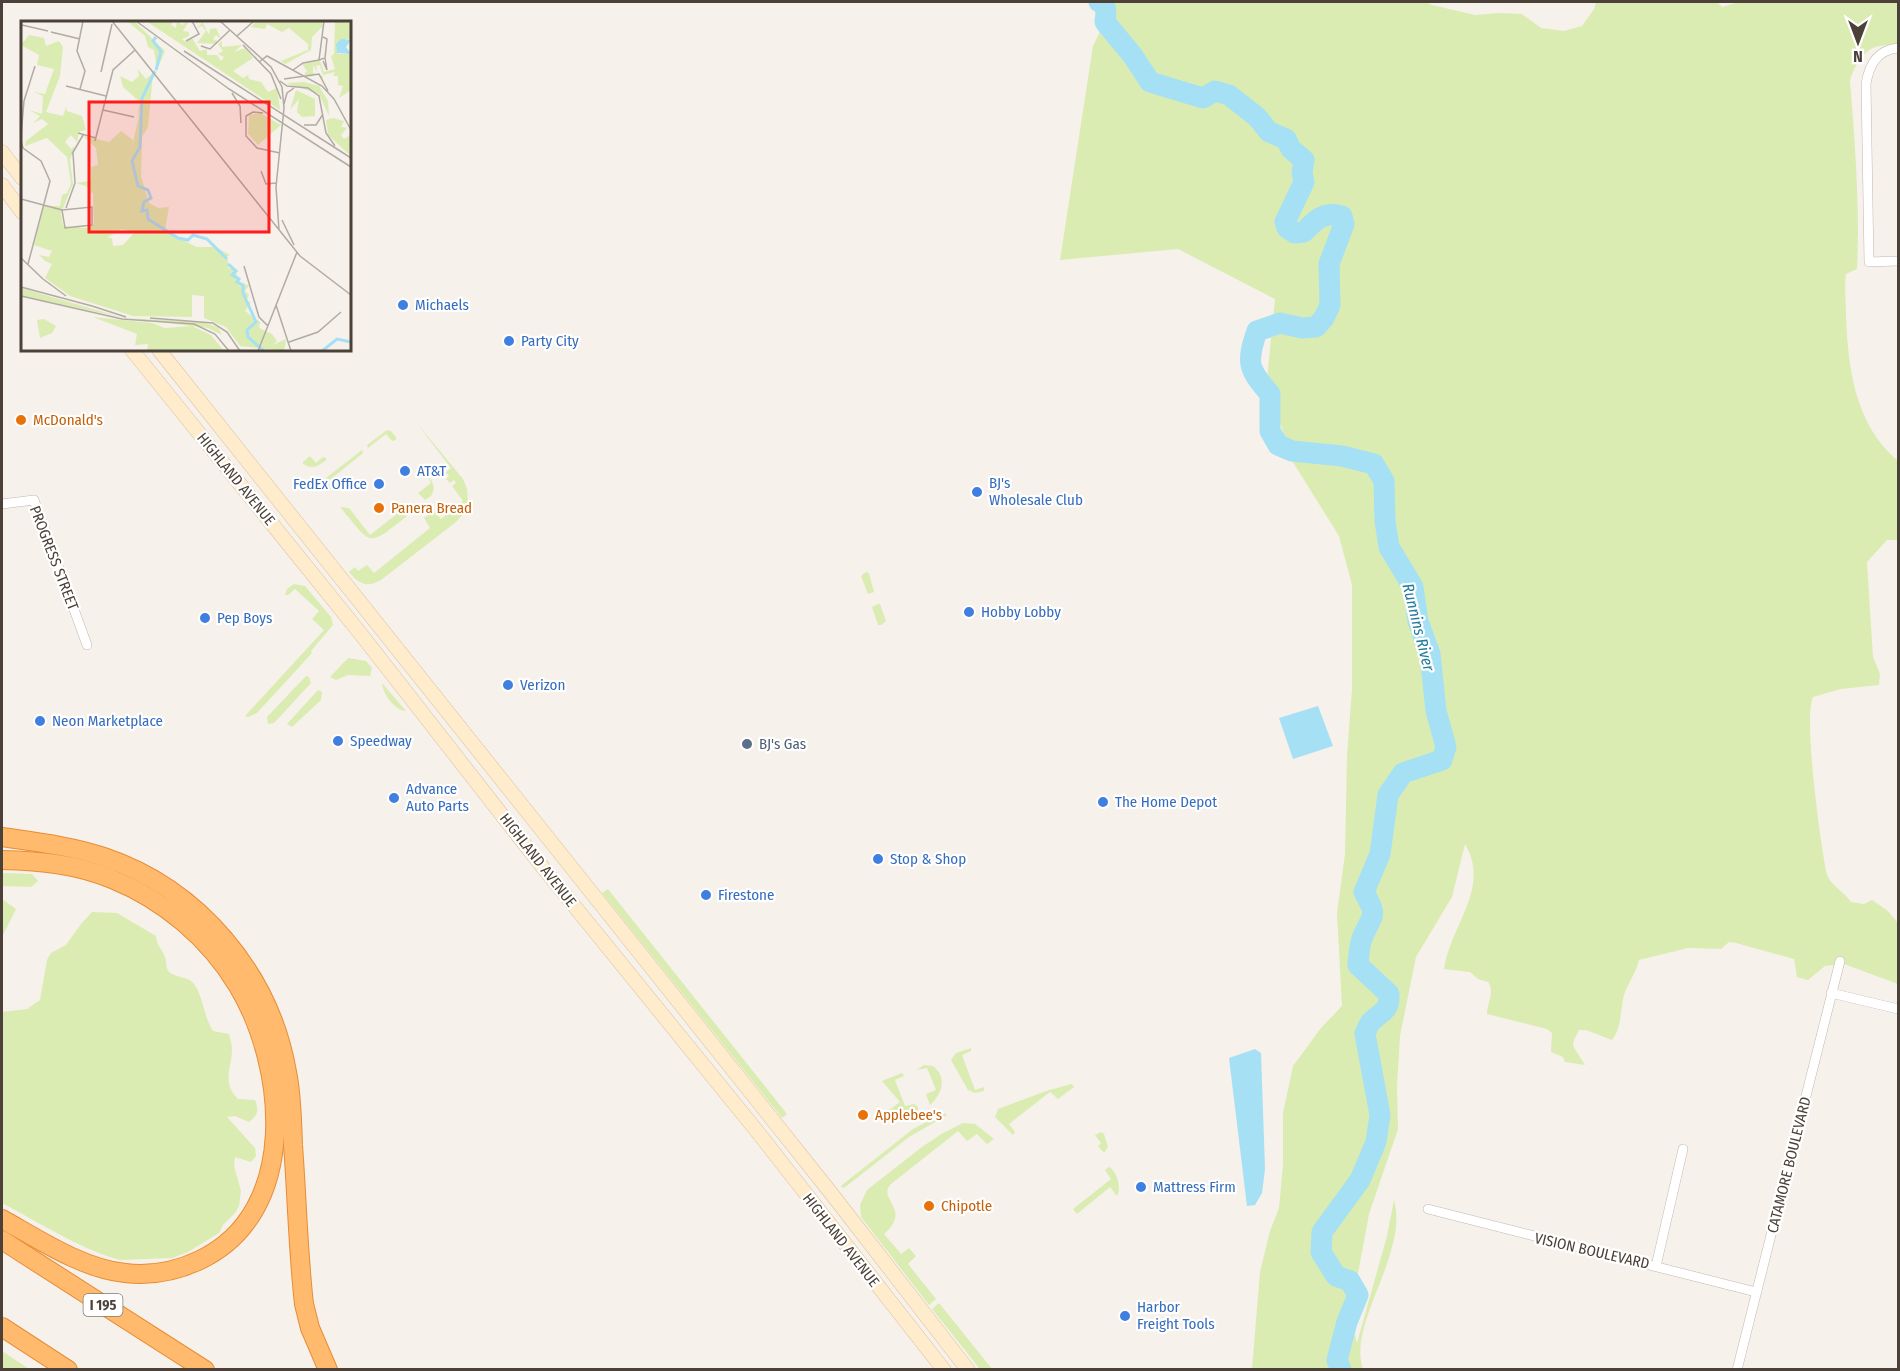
<svg xmlns="http://www.w3.org/2000/svg" width="1900" height="1371" font-family="'Fira Sans Condensed',sans-serif">
  <style>
    .green { fill: #daecb2 }
    .water { fill: #a5e0f5 }
    .lines { fill: none; stroke-linecap: round; stroke-linejoin: round }
    .river { stroke: #a5e0f5; stroke-width: 21 }
    .minor-casing { stroke: #c3b8ad; stroke-width: 10 }
    .secondary-casing { stroke: #dcc29b; stroke-width: 15 }
    .motorway-casing { stroke: #e88c34; stroke-width: 20 }
    .minor { stroke: #fff; stroke-width: 9 }
    .secondary { stroke: #ffeccd; stroke-width: 14 }
    .motorway { stroke: #ffba6e; stroke-width: 18 }
    .shop-dot { fill: #3f7fe0; stroke: #fff; stroke-width: 2 }
    .food-dot { fill: #e8710a; stroke: #fff; stroke-width: 2 }
    .service-dot { fill: #5c6f8a; stroke: #fff; stroke-width: 2 }
    .labels { text-anchor: middle; stroke-width: 4.5; stroke-linejoin: round; paint-order: stroke }
    .shield { fill: #fff; stroke: #827a74; stroke-width: 1.5 }
    .shield-label { font-size: 14px; font-weight: bold; fill: #4c4138 }
    .shop-label { font-size: 15px; fill: #366cbe; stroke: #fff; text-anchor: start }
    .food-label { font-size: 15px; fill: #c56008; stroke: #fff; text-anchor: start }
    .street-label { font-size: 15px; fill: #4c4138; stroke: #fff }
    .service-label { font-size: 15px; fill: #4e5e75; stroke: #fff; text-anchor: start }
    .water-label { font-size: 16px; font-style: italic; fill: #237b9d; stroke: #fff }
    .inset-river { fill: none; stroke: #a5e0f5; stroke-width: 3 }
    .inset-road { fill: none; stroke: #b2aba3; stroke-width: 1.5 }
    .view { fill: #ff1c1a; fill-opacity: 0.15; stroke: #ff1c1a; stroke-width: 3 }
    .inset-edge { fill: none; stroke: #4c4138; stroke-width: 3 }
  </style>
  <rect width="100%" height="100%" fill="#f6f1eb"/>
  <g class="green">
    <path d="M1087,2H1426L1432,5L1475,15L1498,13L1522,14L1541,28L1564,31L1582,26L1594,9L1596,2H1717L1722,7L1739,2H1898V44C1891,45 1882,45 1875,47C1862,52 1853,69 1850,81C1855,144 1860,206 1857,269L1846,274C1844,288 1846,301 1846,316C1848,368 1855,425 1898,461V540H1887L1867,562L1873,657L1880,674L1879,685L1841,689L1813,697C1803,718 1821,848 1827,875C1833,888 1844,891 1851,902L1864,904L1872,900L1888,911L1898,923V984L1844,964L1825,966L1808,980L1797,977L1794,959L1736,943L1729,942L1721,949L1688,948L1639,960C1636,973 1628,983 1624,995C1620,1010 1622,1028 1612,1040L1586,1030H1579L1574,1040L1573,1046L1585,1065L1565,1062L1563,1057L1551,1052L1552,1033L1547,1029L1487,1014C1487,1003 1495,992 1488,982L1478,979L1470,972L1444,969C1451,924 1491,888 1465,844L1452,897L1416,957L1400,1036L1397,1087L1398,1129L1369,1214L1356,1284L1352,1323L1357,1343L1387,1236L1394,1200C1409,1254 1347,1323 1363,1369H1252L1260,1272L1270,1231L1279,1208L1283,1164V1113L1293,1066L1321,1028L1342,1006L1337,913L1345,854L1347,756L1352,689V585L1339,536L1291,459L1267,379L1275,299L1178,249L1060,260L1093,46L1108,15Z"/>
    <path d="M415,421L463,479L467,489L468,502L463,514L456,522L381,580C366,588 359,584 349,572L355,567L358,571L367,565L374,573L430,528L424,518L434,511L441,519L463,501L452,486L456,483L454,480L450,483L446,479L449,476L447,473L443,475L451,468Z"/>
    <path d="M387,430L391,431L396,437V440L392,441L386,434L368,448L367,445Z"/>
    <path d="M362,450L363,453L327,482L331,489L328,492L325,491L322,485L326,478Z"/>
    <path d="M310,456L316,463L323,457L326,458V460C318,466 313,470 303,464V462Z"/>
    <path d="M426,473C432,481 437,487 431,496L425,500L418,493L431,483Z"/>
    <path d="M340,507L349,508L370,535L402,510L407,516C366,548 373,546 340,507Z"/>
    <path d="M866,572L869,573L874,592L868,594L861,576Z"/>
    <path d="M294,584L305,586L331,617L333,625L311,651L312,653L257,713L248,717L245,716L324,630L312,619L319,611L295,589L288,595H285L287,589Z"/>
    <path d="M878,604H880L886,621L881,625H878L872,607Z"/>
    <path d="M348,658L366,661L372,668L370,676L348,675L336,680L330,677Z"/>
    <path d="M306,676L309,677L311,683L274,723L268,724L267,717Z"/>
    <path d="M382,683L406,711C394,710 383,694 382,683Z"/>
    <path d="M318,690L322,692L321,700L292,727L287,724Z"/>
    <path d="M2,873L32,874L38,881L31,887L2,886Z"/>
    <path d="M608,889L787,1114L782,1118L602,893Z"/>
    <path d="M2,899L16,909L2,937Z"/>
    <path d="M92,912L117,913L156,936C157,946 162,949 165,957C167,964 165,970 172,974C181,979 190,976 196,987C204,1001 204,1017 213,1031L229,1034C230,1039 232,1044 232,1049C232,1068 221,1082 238,1099L255,1100C259,1110 258,1115 249,1122L235,1116L227,1117L255,1148L256,1156L251,1162L235,1157L234,1166L241,1191L239,1206L235,1213L223,1225L219,1233L188,1252L172,1258L120,1260C80,1249 38,1222 2,1203V1012L27,1009L40,1000L47,960L51,953L66,945L81,924Z"/>
    <path d="M971,1048V1051L962,1055L975,1090L984,1087V1091L975,1093L968,1090L951,1060L956,1053Z"/>
    <path d="M924,1065L933,1066C948,1078 942,1094 930,1105L926,1094L936,1090L927,1068L916,1070Z"/>
    <path d="M902,1073L904,1076L895,1080L905,1106L914,1104L918,1107V1111L906,1114L897,1120L889,1110L900,1102L882,1081Z"/>
    <path d="M1072,1084L1074,1087L1058,1099L1050,1092L1009,1124L1015,1132L1013,1135L995,1117L998,1109L1049,1090Z"/>
    <path d="M944,1113L947,1115L909,1137L844,1188L841,1187L842,1185L913,1129Z"/>
    <path d="M963,1123L975,1124L994,1139L987,1144L977,1134L967,1141L958,1131L891,1184C876,1199 913,1209 884,1234L901,1254L909,1248L916,1256L908,1264L936,1299L929,1305L861,1217L860,1205L867,1190L922,1147L943,1133Z"/>
    <path d="M1101,1132L1104,1134L1108,1147L1104,1153L1098,1146L1101,1143L1095,1135Z"/>
    <path d="M1109,1167C1117,1171 1122,1189 1117,1196L1110,1187L1077,1214L1073,1209L1111,1179L1105,1170Z"/>
    <path d="M939,1303L992,1369H980L932,1309Z"/>
    <path d="M2,1351L29,1369H30H2Z"/>
  </g>
  <g class="water">
    <path d="M1318,706L1333,746L1293,759L1279,718Z"/>
    <path d="M1255,1049L1261,1053L1265,1169L1262,1193L1255,1205L1247,1206L1229,1058Z"/>
  </g>
  <g class="lines">
    <path class="river" d="M1099,2C1108,6 1106,13 1105,22L1133,56L1150,82L1203,98L1215,91L1229,95L1257,117L1269,132L1286,139L1291,149L1304,160L1302,173L1304,182L1285,222L1287,228L1295,233L1304,232C1315,220 1324,211 1342,216L1344,224L1329,264L1330,305L1324,318L1316,327L1302,328L1280,323L1257,331C1246,363 1248,369 1270,394V431L1278,445L1292,451L1342,456L1374,464L1384,481L1385,521L1389,547L1413,587L1418,621L1430,654L1436,711L1446,747L1442,760L1403,773L1388,795L1380,854L1364,892C1378,917 1373,913 1363,936C1359,944 1359,956 1358,965L1389,994C1390,1011 1382,1011 1372,1021C1368,1024 1367,1030 1365,1034L1380,1115L1376,1142L1360,1180L1322,1232L1321,1252L1336,1276L1350,1281L1358,1295L1347,1322L1337,1360L1341,1370"/>
    <g class="minor-casing">
      <g id="minor">
        <path d="M1898,48C1877,50 1869,65 1866,84L1869,262L1898,261"/>
        <path d="M2,504L34,500L87,645"/>
        <path d="M1831,993L1898,1009"/>
        <path d="M1428,1209L1756,1292"/>
        <path d="M1656,1266L1683,1149"/>
        <path d="M1737,1370L1840,961"/>
      </g>
    </g>
    <g class="secondary-casing">
      <g id="secondary">
        <path d="M2,152L22,178"/>
        <path d="M2,185L22,212"/>
        <path d="M132,350L360,633L541,865L756,1130L944,1370"/>
        <path d="M159,350L831,1193L968,1370"/>
      </g>
    </g>
    <g class="motorway-casing">
      <g id="motorway">
        <path d="M2,837C36,842 71,846 104,857C199,889 270,974 287,1072C292,1096 292,1121 293,1145C297,1198 298,1251 304,1304L310,1328L328,1370"/>
        <path d="M2,860C40,861 76,864 112,879C164,900 209,938 238,986C286,1066 301,1212 200,1260C177,1271 151,1276 125,1273C83,1269 38,1239 2,1219"/>
        <path d="M2,1240L205,1370"/>
        <path d="M2,1327L68,1370"/>
      </g>
    </g>
    <use href="#minor" class="minor"/>
    <use href="#secondary" class="secondary"/>
    <use href="#motorway" class="motorway"/>
  </g>
  <g class="shop-dot">
    <circle cx="403" cy="305" r="6"/>
    <circle cx="509" cy="341" r="6"/>
    <circle cx="405" cy="471" r="6"/>
    <circle cx="379" cy="484" r="6"/>
    <circle cx="977" cy="492" r="6"/>
    <circle cx="969" cy="612" r="6"/>
    <circle cx="205" cy="618" r="6"/>
    <circle cx="508" cy="685" r="6"/>
    <circle cx="40" cy="721" r="6"/>
    <circle cx="338" cy="741" r="6"/>
    <circle cx="394" cy="798" r="6"/>
    <circle cx="1103" cy="802" r="6"/>
    <circle cx="878" cy="859" r="6"/>
    <circle cx="706" cy="895" r="6"/>
    <circle cx="1141" cy="1187" r="6"/>
    <circle cx="1125" cy="1316" r="6"/>
  </g>
  <g class="food-dot">
    <circle cx="21" cy="420" r="6"/>
    <circle cx="379" cy="508" r="6"/>
    <circle cx="863" cy="1115" r="6"/>
    <circle cx="929" cy="1206" r="6"/>
  </g>
  <circle class="service-dot" cx="747" cy="744" r="6"/>
  <g class="labels">
    <rect class="shield" x="83.5" y="1294" width="39" height="22" rx="4.5"/>
    <g class="shield-label">
      <text x="103" y="1310">I 195</text>
    </g>
    <g class="shop-label">
      <text x="415" y="310">Michaels</text>
      <text x="521" y="346">Party City</text>
      <text x="417" y="476">AT&amp;T</text>
      <text x="989" y="488">BJ's<tspan x="989" dy="17">Wholesale Club</tspan></text>
      <text x="367" y="489" text-anchor="end">FedEx Office</text>
      <text x="981" y="617">Hobby Lobby</text>
      <text x="217" y="623">Pep Boys</text>
      <text x="520" y="690">Verizon</text>
      <text x="52" y="726">Neon Marketplace</text>
      <text x="350" y="746">Speedway</text>
      <text x="406" y="794">Advance<tspan x="406" dy="17">Auto Parts</tspan></text>
      <text x="1115" y="807">The Home Depot</text>
      <text x="890" y="864">Stop &amp; Shop</text>
      <text x="718" y="900">Firestone</text>
      <text x="1153" y="1192">Mattress Firm</text>
      <text x="1137" y="1312">Harbor<tspan x="1137" dy="17">Freight Tools</tspan></text>
    </g>
    <g class="food-label">
      <text x="33" y="425">McDonald's</text>
      <text x="391" y="513">Panera Bread</text>
      <text x="875" y="1120">Applebee's</text>
      <text x="941" y="1211">Chipotle</text>
    </g>
    <g class="street-label">
      <text transform="translate(236 479) rotate(51)" y="5">HIGHLAND AVENUE</text>
      <text transform="translate(54 558) rotate(69)" y="5">PROGRESS STREET</text>
      <text transform="translate(538 860) rotate(52)" y="5">HIGHLAND AVENUE</text>
      <text transform="translate(1789 1165) rotate(-76)" y="5">CATAMORE BOULEVARD</text>
      <text transform="translate(841 1240) rotate(52)" y="5">HIGHLAND AVENUE</text>
      <text transform="translate(1592 1251) rotate(13)" y="5">VISION BOULEVARD</text>
    </g>
    <g class="service-label">
      <text x="759" y="749">BJ's Gas</text>
    </g>
    <g class="water-label">
      <text transform="translate(1419 627) rotate(76)" y="6">Runnins River</text>
    </g>
  </g>
  <g transform="translate(21 21)">
    <rect width="330" height="330" fill="#f6f1eb"/>
    <path d="M106,0H113L144,30L136,49L133,29L127,26L124,15ZM125,0H152L150,4L155,7L156,0L161,4L168,0L162,10L168,11V15L161,18L165,21L171,17L179,30L186,28V34H196L200,40L203,36L197,33L202,30L197,23L201,20V26L221,24L213,31L224,27L232,37L212,50L222,57L240,47L227,54L228,58L240,61L247,71L256,67L259,89ZM176,0H181L188,14L189,8L195,7L200,18L195,14L192,18L196,20V23L176,22L185,10L181,5L176,7L181,2ZM235,0H301L302,5L291,16L290,29L264,43L260,40L287,29V23L268,7L261,11L246,3L244,8L230,6ZM330,0V19L326,18L317,33H330V69L318,77L322,65L317,64V55H312L314,51L302,54L299,44L295,45L296,51L292,44V52L302,55V58L295,53L290,56L283,53L286,50L281,43L299,40L303,51L314,48L310,35L313,33L314,1ZM8,14L23,17L25,25L38,20L42,26L39,55L25,91L42,95L45,86L46,90L61,95L65,109L58,111L56,121L50,114L44,121L50,128L54,125L49,139L52,163L40,192L42,205L66,207L73,203L72,173L65,165L55,162L70,160V146L77,144L75,127L62,115L88,121L100,110L112,119L110,130L120,86L116,97L119,81L102,66L99,55L111,61L118,55L117,48L125,58L132,52L127,106L121,116L120,155L128,182L137,187L148,186L144,209L147,212L176,226H194L209,234L202,237L207,238V247L214,248L219,263L228,264L224,270L228,274L225,280L230,281L224,290L239,301L238,307L251,313L256,320L252,324L265,318L263,330L219,325L205,306L183,297V275L171,274V296L112,295L49,275L24,257L31,243L24,240L18,234L28,236L31,230L13,224L23,185H39L41,174L46,172L50,163L46,136L26,117L4,125L5,120L27,103L21,98L12,102L19,95L8,89L21,93L22,75L13,71L24,73L33,48L16,44L18,34L0,24ZM100,208L114,211L102,224L92,225L91,217H86ZM283,61L298,65L307,80L308,95L298,73L265,62ZM275,69L294,78V95L281,96L276,91L278,78L269,89ZM239,92L260,104L237,124L227,113L228,94ZM312,97L323,100L320,106L326,107L320,114L323,118L330,114V135L307,114L305,99ZM0,267L103,297L182,301L197,306L201,314L187,307L105,297L0,275ZM72,296L131,302L144,307L171,305L190,314L203,330H126L127,323L114,324L116,313ZM23,298L35,305L31,312L19,317L16,299Z" fill="#daecb2" fill-rule="evenodd"/>
    <path d="M320,18L330,19L325,26L330,33L316,32L315,23Z" fill="#a5e0f5"/>
    <path class="inset-river" d="M135,16L132,20L140,30L135,49M134,50L121,77L119,126L111,140L117,165L127,169L130,177L123,181L121,190L126,189L127,198L157,217L167,219L172,214L186,218L206,238M207,243L215,250L211,254L218,258L216,261L222,264V272L235,301L226,309L227,316L243,330M301,330L316,318L330,321"/>
    <path class="inset-road" d="M91,0L279,235L330,274M115,0L208,68L330,146M199,0L250,46L261,66L263,87L255,166L258,209M1,4L27,10M30,11L59,18M216,15L233,0M165,20L178,13L171,0M222,24L250,53L260,78M180,25L189,28L209,9M163,30L330,137M298,39L304,37L306,18L302,16M302,40L306,49L304,37M238,41L246,35L301,65L313,78L330,109M272,49L282,42L298,39L303,0M80,51L91,3M263,58L298,53L307,70M259,60L266,65L287,67L298,75L305,112L314,125M45,65L85,75M59,68L64,50L56,30L62,0M211,72L219,85L220,102M263,83L266,72L273,67M82,89L113,96M242,92L232,91L225,95V115L236,127L259,132M283,104H295L302,93M57,112L75,117M0,115L3,80L14,45M0,120L2,127L20,140L29,160L7,243M74,120L92,49L114,29M51,133L62,114M240,150L245,163L255,162M0,178L41,189L71,186V204L44,207L41,189M45,187L54,162L52,132M261,199L273,224M0,237L22,258M223,245L238,296L247,305M22,258L45,275M0,266L71,285M0,275L101,298L173,303L194,313L208,330M255,284L270,330M71,285L105,296M129,297L192,302L206,311L219,330M268,321L297,311L320,291M237,330L276,231"/>
    <path class="view" d="M68,81H248V211H68Z"/>
    <rect width="330" height="330" class="inset-edge"/>
  </g>
  <rect width="1900" height="1371" fill="none" stroke="#4c4138" stroke-width="6"/>
  <g transform="translate(1858 42) rotate(180)" stroke="#ffffff" stroke-width="4.5" paint-order="stroke">
  <path d="M0-4.5L10 22L0 15L-10 22Z" fill="#4c4138"/>
  <text y="-9" font-size="16" font-weight="bold" text-anchor="middle" fill="#4c4138">N</text>
  </g>
</svg>
